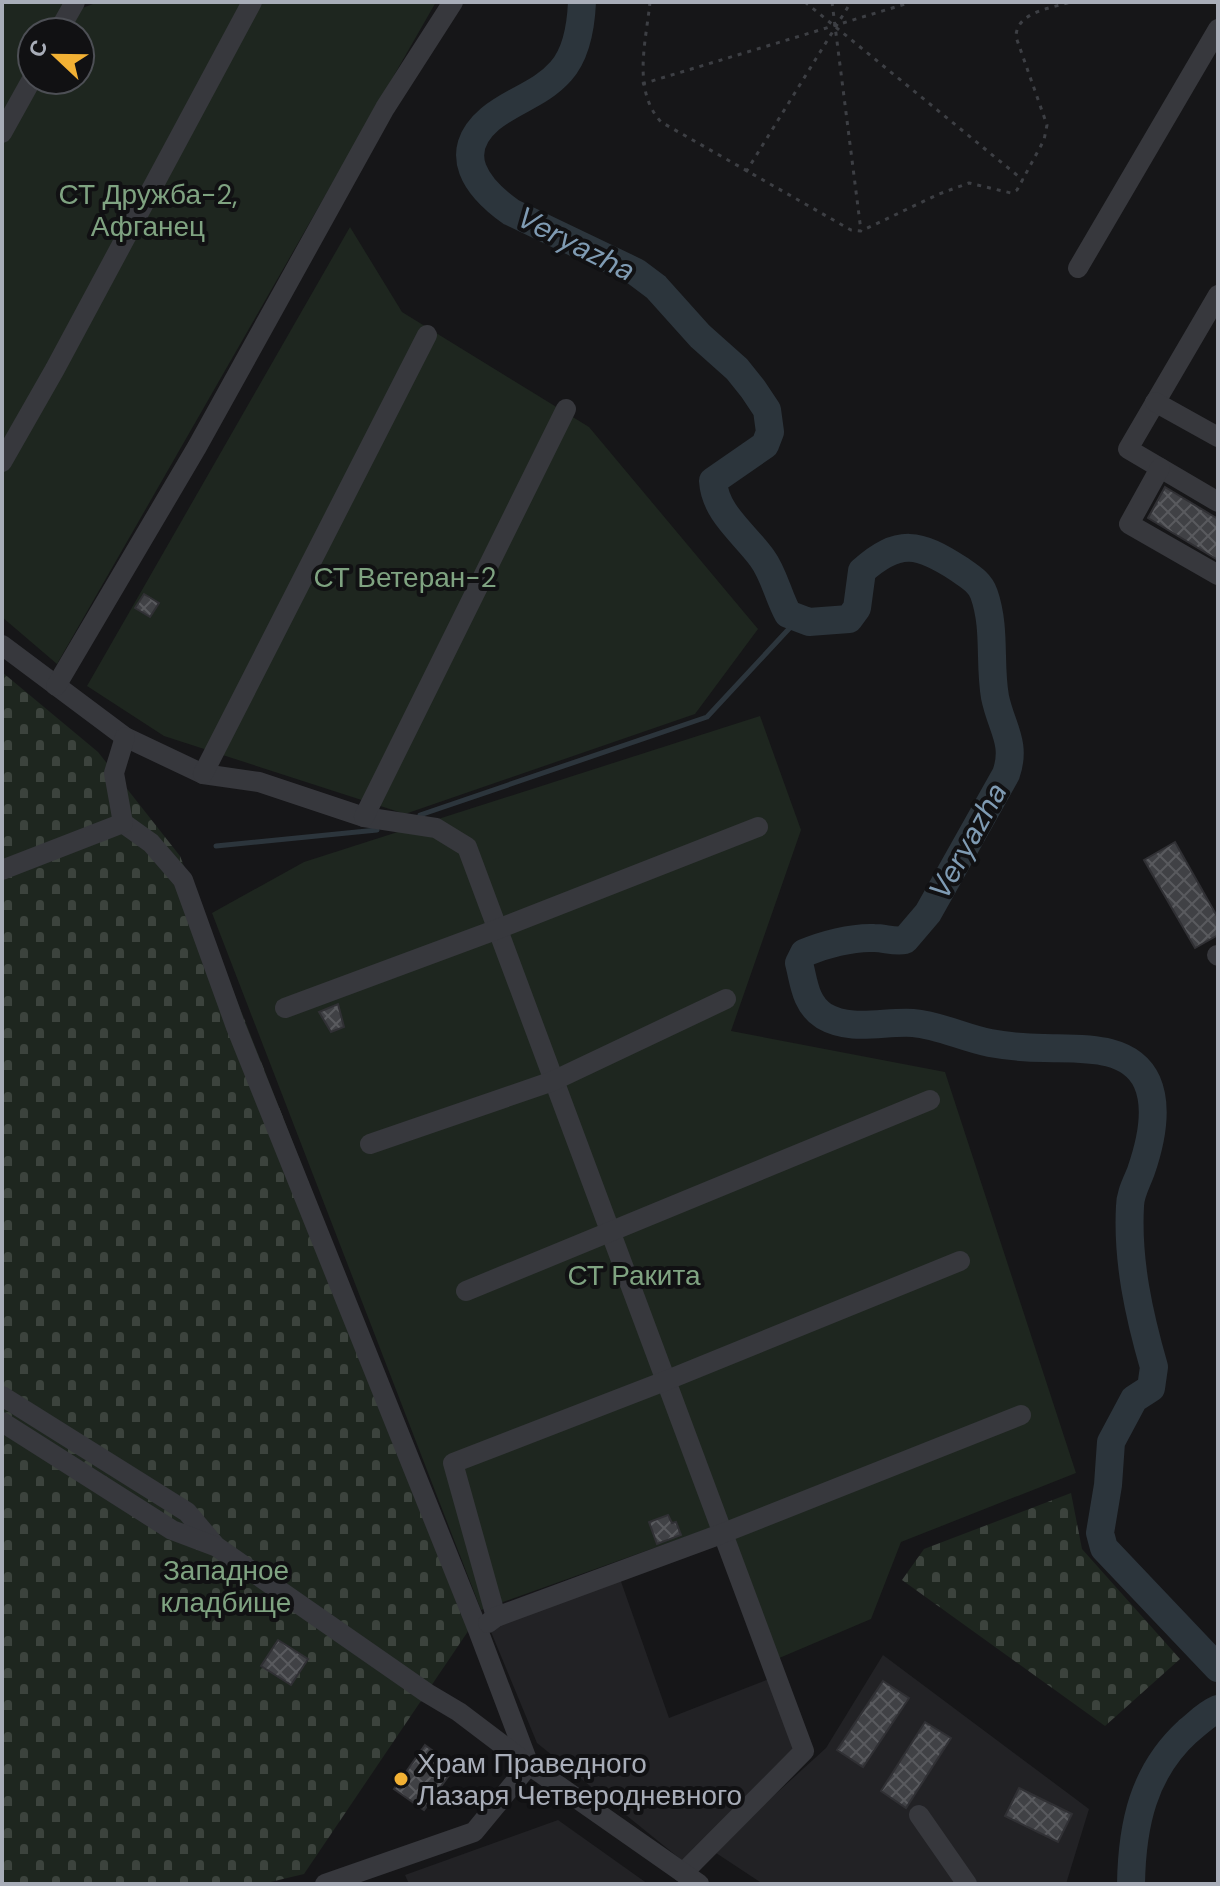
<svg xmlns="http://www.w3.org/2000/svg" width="1220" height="1886" font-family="'DM Sans',sans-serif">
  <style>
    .built { fill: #222225 }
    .green { fill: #1e261f; fill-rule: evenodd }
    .cemetery { fill: url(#cemetery-stones) }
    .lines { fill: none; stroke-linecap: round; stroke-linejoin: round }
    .stream { stroke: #2c353c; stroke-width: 5 }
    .river { stroke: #2c353c; stroke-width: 28 }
    .building { fill: url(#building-cross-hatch); stroke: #303034; stroke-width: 2 }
    .path { stroke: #3d3f44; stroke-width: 3; stroke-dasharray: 4 6; stroke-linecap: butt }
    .minor { stroke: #37383d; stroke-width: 20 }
    .poi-dot { fill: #f2b134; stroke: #111113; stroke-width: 3 }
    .labels { text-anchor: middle; stroke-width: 8; stroke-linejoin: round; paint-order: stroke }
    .park-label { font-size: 28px; fill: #7fa381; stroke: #111113 }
    .poi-label { font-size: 28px; fill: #a8adb8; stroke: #111113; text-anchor: start }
    .water-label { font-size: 30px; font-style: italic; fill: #7f9bb3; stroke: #111113 }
  </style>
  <defs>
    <pattern id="cemetery-stones" width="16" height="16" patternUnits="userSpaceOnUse" patternTransform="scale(2)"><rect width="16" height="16" fill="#1e261f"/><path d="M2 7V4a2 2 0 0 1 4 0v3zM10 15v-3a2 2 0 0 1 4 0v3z" fill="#3c433d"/></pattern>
    <pattern id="building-cross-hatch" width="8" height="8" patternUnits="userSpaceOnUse" patternTransform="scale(2)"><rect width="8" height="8" fill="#404145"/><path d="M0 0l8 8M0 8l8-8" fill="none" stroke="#595a5e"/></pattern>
  </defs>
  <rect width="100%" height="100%" fill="#161618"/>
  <g class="built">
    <path d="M618,1573L669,1718L769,1679L796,1748L684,1862L537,1743L489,1627Z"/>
    <path d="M883,1655L1089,1809L1066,1884H763L713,1851L826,1748Z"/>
    <path d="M558,1820L648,1884H409L405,1875Z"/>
  </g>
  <g class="green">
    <path d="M2,2H67L80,9L98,2H436L57,664L2,617ZM32,32H80V80H32Z"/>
    <path d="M350,227L402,312L589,427L758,629L695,714L405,814L164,736L87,686Z"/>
    <path d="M760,716L801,830L731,1031L945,1072L1076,1473L901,1542L871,1619L777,1659L724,1523L481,1610L212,913L304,862Z"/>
  </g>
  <g class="cemetery">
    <path d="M2,672L98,752L180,856L479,1615L304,1874L262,1884H2Z"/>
    <path d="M1071,1493L1082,1549L1180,1659L1105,1726L902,1580L924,1549Z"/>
  </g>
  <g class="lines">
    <g class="stream">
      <path d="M420,815L707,717L798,619"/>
      <path d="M216,846L377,830"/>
    </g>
    <g class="river">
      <path d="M582,2C581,25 577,53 561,71C541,94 513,100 490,119C450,153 477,188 511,212L636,272L656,287L700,336L737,369L753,389L767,410L770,432L765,445L713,481C715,513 744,533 762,558C774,574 778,596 788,614L809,622L849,619L857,608L862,571C899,538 919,543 959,569C969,576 980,582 984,594C996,628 989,664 995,697C1001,727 1017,743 1006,774L928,913L905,940C894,942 885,938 874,938C852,937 823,945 804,953L799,963C804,982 805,1004 824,1016C851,1032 884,1021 913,1023C939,1025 964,1038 990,1043C1007,1046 1026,1048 1044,1048C1079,1049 1130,1044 1147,1082C1159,1109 1150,1145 1141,1171C1137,1182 1130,1194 1130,1206C1127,1261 1139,1315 1154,1367L1151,1388L1134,1399L1111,1442L1108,1485L1100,1533L1104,1548L1218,1668"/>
      <path d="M1131,1884C1132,1825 1143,1772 1188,1731C1198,1723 1206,1714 1218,1709"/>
    </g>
  </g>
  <g class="building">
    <path d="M1165,487L1218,519V560L1148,518Z"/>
    <path d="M144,594L159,603L150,617L135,608Z"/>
    <path d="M1175,842L1218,918V935L1195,948L1144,860Z"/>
    <path d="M338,1004L344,1027L331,1032L319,1012Z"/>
    <path d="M668,1515L672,1523L676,1522L681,1535L657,1544L649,1522Z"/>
    <path d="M278,1640L308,1659L291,1685L261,1666Z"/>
    <path d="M883,1681L909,1698L863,1767L837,1750Z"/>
    <path d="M925,1722L951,1738L906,1808L881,1791Z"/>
    <path d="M425,1745L455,1767L424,1810L394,1789Z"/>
    <path d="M1019,1788L1072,1814L1058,1842L1005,1816Z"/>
  </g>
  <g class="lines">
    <g class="path">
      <path d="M650,2C646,42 632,90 661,122L851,230L861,231L939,194L969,183L1011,193L1017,190L1044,140L1047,125L1016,37C1016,12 1051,8 1071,2"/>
      <path d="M805,2L1023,180"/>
      <path d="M832,2L861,231"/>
      <path d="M642,84L912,2"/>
      <path d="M746,172L851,2"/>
    </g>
    <g class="minor">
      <path d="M58,32L75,2"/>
      <path d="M2,133L32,79"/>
      <path d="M1078,268L1218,29"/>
      <path d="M1218,295L1128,449L1218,502"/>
      <path d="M1155,402L1218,437"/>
      <path d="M2,462L55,369L252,2"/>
      <path d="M1160,468L1129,524L1218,575"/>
      <path d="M2,645L125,737L203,774L259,782L364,817L436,828L467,847L804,1751L683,1873"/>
      <path d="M56,686L197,447L385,108L453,2"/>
      <path d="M203,774L427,335"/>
      <path d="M364,817L566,409"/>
      <path d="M123,823L151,843L183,880L236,1027L478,1630L529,1765"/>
      <path d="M2,870L123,823L114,773L125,737"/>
      <path d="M1217,955L1218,956"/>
      <path d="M285,1008L498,929L758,827"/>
      <path d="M370,1144L553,1081L726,999"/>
      <path d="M466,1291L930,1100"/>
      <path d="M2,1396L187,1512L214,1544"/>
      <path d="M2,1422L172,1530L217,1547L427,1693L459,1712L529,1765L699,1884"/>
      <path d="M496,1617L453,1463L665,1381L960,1261"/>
      <path d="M488,1623L496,1617L721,1534L1021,1415"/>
      <path d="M919,1815L967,1884"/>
      <path d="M325,1884L474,1832L529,1765"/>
    </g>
  </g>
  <circle class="poi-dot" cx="401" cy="1779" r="8"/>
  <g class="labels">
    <g class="park-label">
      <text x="148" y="204">СТ Дружба-2,<tspan x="148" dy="32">Афганец</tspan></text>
      <text x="405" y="587">СТ Ветеран-2</text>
      <text x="634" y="1285">СТ Ракита</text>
      <text x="226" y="1580">Западное<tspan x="226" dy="32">кладбище</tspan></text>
    </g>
    <g class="poi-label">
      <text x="417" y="1773">Храм Праведного<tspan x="417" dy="32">Лазаря Четверодневного</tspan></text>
    </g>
    <g class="water-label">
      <text transform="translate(576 244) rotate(27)" y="10">Veryazha</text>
      <text transform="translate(968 841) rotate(-61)" y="10">Veryazha</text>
    </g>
  </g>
  <rect width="1220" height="1886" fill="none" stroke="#a8adb8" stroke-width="8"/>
  <g transform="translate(56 56) rotate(292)"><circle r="38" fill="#111113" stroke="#4d4f55" stroke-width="2"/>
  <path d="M0-6L14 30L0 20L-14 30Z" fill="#f2b134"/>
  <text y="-12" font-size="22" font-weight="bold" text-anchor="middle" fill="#a8adb8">С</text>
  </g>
</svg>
